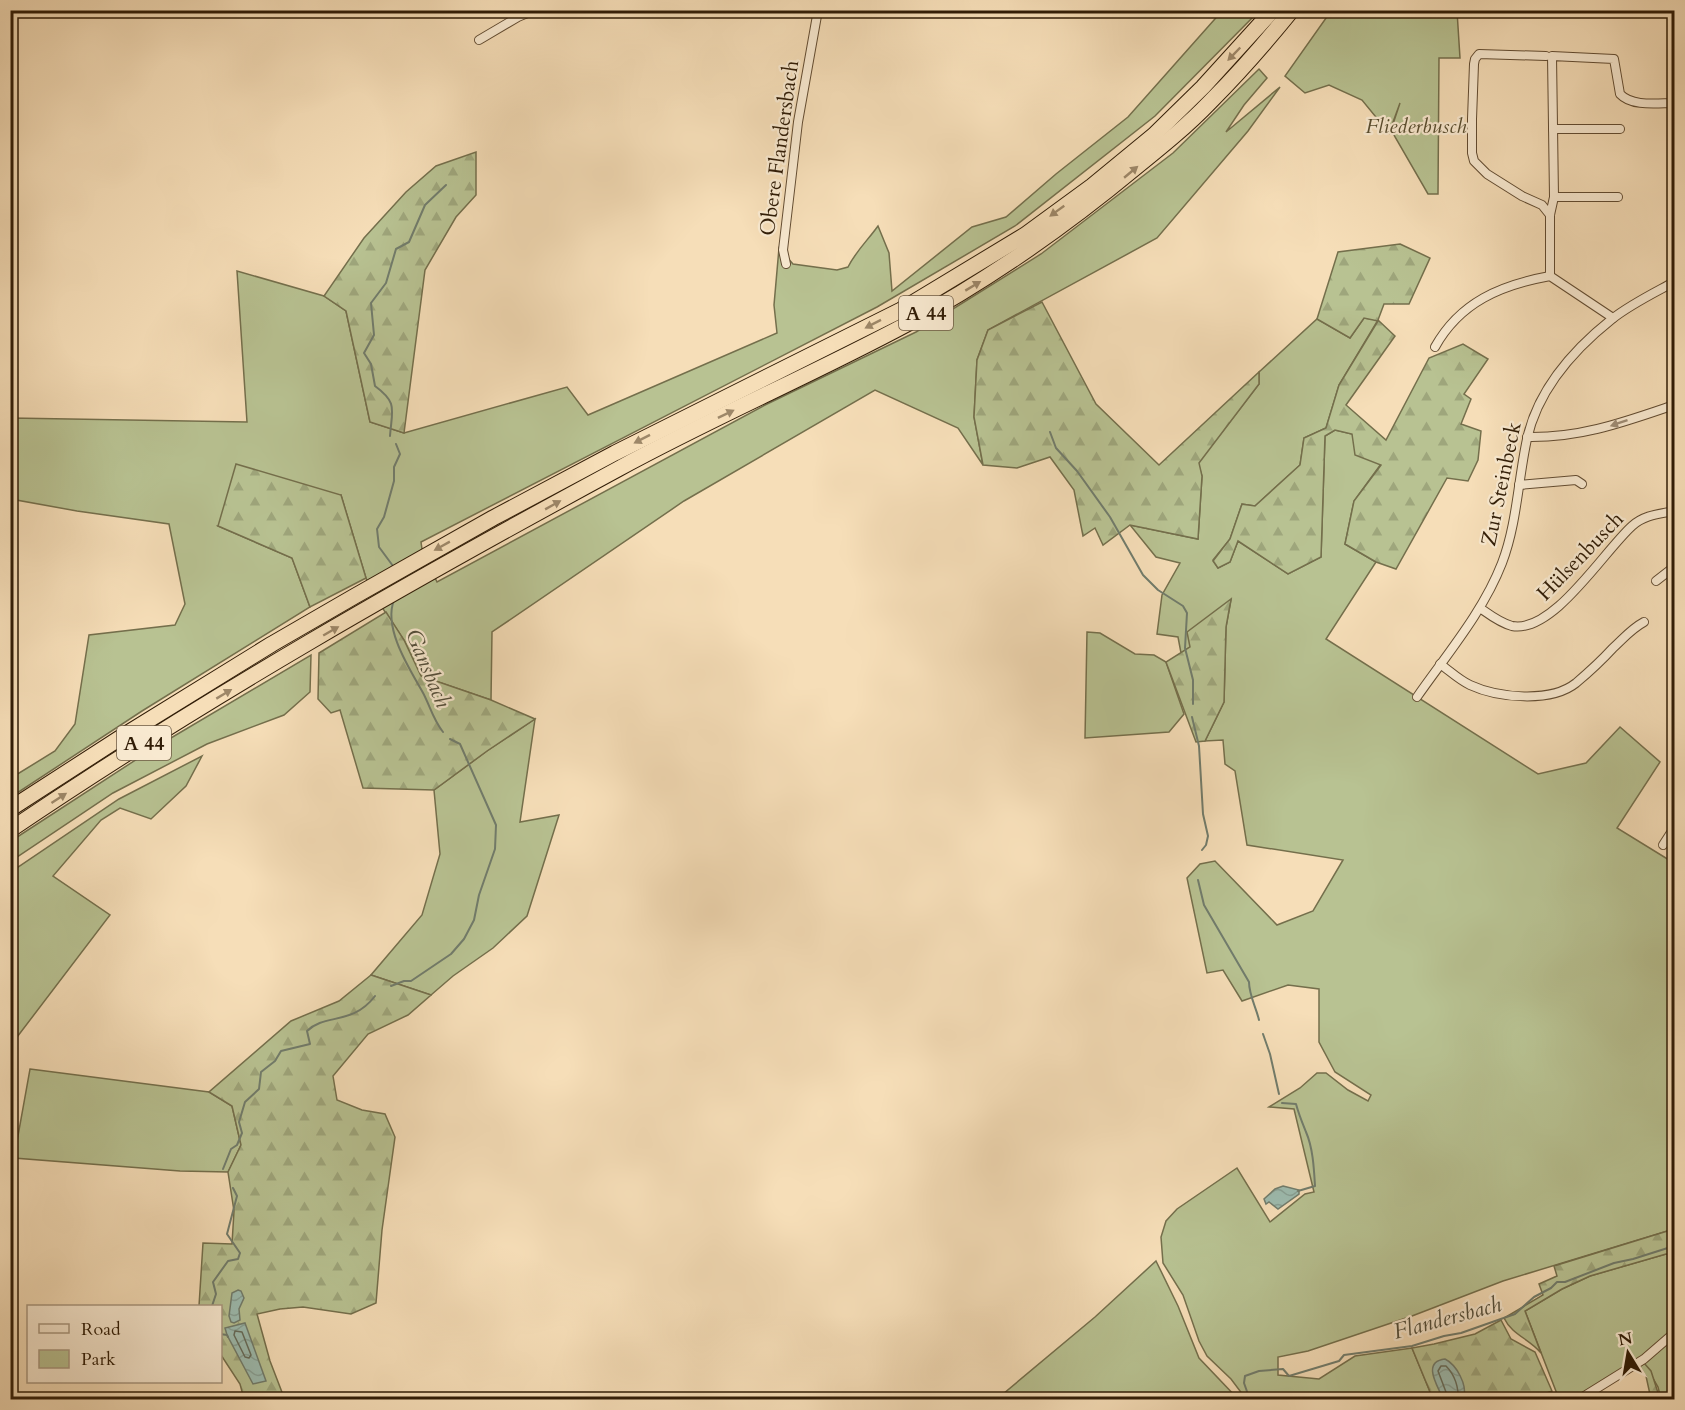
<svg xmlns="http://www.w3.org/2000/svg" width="1685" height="1410" font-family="Cardo,serif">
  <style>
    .green { fill: #b8c292; stroke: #746f4c; stroke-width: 1.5 }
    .forest { fill: url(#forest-firs); stroke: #746f4c; stroke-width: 1.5 }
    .water { fill: url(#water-waves); stroke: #717c6c; stroke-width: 1.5 }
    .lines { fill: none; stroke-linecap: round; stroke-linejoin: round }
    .shore { stroke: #666c5b; stroke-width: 1.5 }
    .stream { stroke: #717c6c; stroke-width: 2 }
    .minor-casing { stroke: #624c32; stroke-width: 10 }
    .motorway-casing { stroke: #301c06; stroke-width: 17 }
    .minor { stroke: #f9ead1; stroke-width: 8 }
    .motorway { stroke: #f6deb8; stroke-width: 15 }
    .oneway { fill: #9d8768 }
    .oneway2 { fill: #9f8d76 }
    .labels { text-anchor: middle; stroke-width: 4.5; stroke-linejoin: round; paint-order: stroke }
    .shield { fill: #f9ead1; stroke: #6c5a43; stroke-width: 1.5 }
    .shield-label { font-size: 20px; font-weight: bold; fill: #301c06 }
    .park-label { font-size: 21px; font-style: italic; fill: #594e30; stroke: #f9ead1 }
    .street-label { font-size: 21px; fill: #301c06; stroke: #f9ead1 }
    .water-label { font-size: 22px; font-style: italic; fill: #514c39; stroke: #f9ead1 }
  </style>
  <defs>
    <pattern id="forest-firs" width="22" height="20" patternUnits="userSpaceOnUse" patternTransform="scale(1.5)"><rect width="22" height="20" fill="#b8c292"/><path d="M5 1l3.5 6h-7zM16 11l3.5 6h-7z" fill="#9ea67c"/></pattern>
    <pattern id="water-waves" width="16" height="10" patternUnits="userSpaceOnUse" patternTransform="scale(1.5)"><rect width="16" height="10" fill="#9dbcb0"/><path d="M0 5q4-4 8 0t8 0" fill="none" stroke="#88a196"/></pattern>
  </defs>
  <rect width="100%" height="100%" fill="#f6deb8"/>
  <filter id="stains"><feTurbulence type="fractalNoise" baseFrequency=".00333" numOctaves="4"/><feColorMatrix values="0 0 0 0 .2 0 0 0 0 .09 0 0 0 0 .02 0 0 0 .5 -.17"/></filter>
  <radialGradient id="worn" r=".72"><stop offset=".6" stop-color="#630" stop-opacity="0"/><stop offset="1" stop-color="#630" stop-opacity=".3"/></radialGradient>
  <g class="green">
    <path d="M1222,11H1259L1155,116L1015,226L877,307L421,542L422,549L437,582L765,405L916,332L1041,254L1173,153L1259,69L1267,78L1244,105L1226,132L1280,87L1248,131L1157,238L988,330L977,360L974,417L983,465L958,428L875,390L684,501L492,632L491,700L421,676L404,640L369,588L341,495L218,526L292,558L310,607L142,711L11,797V778L55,751L75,724L89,635L175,625L185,604L169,524L77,511L11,499V418L247,422L237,271L324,296L346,311L370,422L404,433L567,387L588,415L777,333L774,305L779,248L793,264L837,270L848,267C856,251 868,240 878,226L889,253L892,291L972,227L1006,217L1056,174L1128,117Z"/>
    <path d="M1331,11H1457L1460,58H1439L1438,194H1428L1391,130L1400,103L1389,133L1362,100L1329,85L1305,93L1285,76Z"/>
    <path d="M1364,318L1378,320L1339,385L1326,428L1304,438L1300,465L1255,506L1242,504L1230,539L1213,560L1218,568L1230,562L1238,541L1288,574L1321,557L1325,436L1335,430L1352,434L1381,464L1354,501L1345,544L1376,562L1326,639L1538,774L1586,763L1620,727L1660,762L1617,828L1674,863V1229L1503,1281L1412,1316L1308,1351L1278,1357V1375L1319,1379L1355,1356L1412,1348L1433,1399H1246L1231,1379L1207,1356L1199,1341L1183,1295L1163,1263L1161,1237L1166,1221L1177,1209L1237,1168L1270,1222L1305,1194L1314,1192L1294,1109L1269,1107L1300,1088L1317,1073H1326L1348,1090L1368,1101L1371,1095L1335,1072L1319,1042V989L1288,985L1242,1001L1223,970L1207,973L1187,878L1200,864L1215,861L1277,925L1313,911L1343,860L1247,845L1235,771L1225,764L1223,740L1205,741L1224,702L1226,627L1231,600L1190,647L1181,653L1178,637L1157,634L1162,595L1180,563L1156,557L1130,525L1198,539L1202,476L1198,463L1259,384V372L1317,319L1350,338Z"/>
    <path d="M1087,632L1100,633L1135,654L1154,655L1166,662L1184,714L1169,732L1085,738Z"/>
    <path d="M311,655L310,692L284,715L207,744L113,793L11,861V841L154,748Z"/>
    <path d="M535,719L520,822L559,815L527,916L493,948L453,976L431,995L371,975L422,915L440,854L434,790L487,751Z"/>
    <path d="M202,756L186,786L151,819L120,808L101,820L53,876L110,915L11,1045V872L119,799Z"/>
    <path d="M30,1069L209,1092L232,1106L241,1145L228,1172L180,1171L14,1158Z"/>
    <path d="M1666,1254L1671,1255L1674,1260V1329L1643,1356L1618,1372L1572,1399H1559L1525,1311L1562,1289L1590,1276Z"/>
    <path d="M1156,1261L1178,1306L1199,1358L1238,1399H997L1095,1317Z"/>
    <path d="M1674,1338V1399H1661L1658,1387L1644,1363Z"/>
  </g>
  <g class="forest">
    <path d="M476,152V195L456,217L425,270L404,433L370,422L346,311L324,296L364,238L406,192L436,166Z"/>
    <path d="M1400,244L1430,258L1409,304H1384L1378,320L1395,336L1346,405L1386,440L1429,358L1463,344L1488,359L1464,394L1471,399L1461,424L1481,431L1478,460L1468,481L1447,478L1396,569L1376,562L1345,544L1354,501L1381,465L1355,455L1352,434L1335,430L1325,436L1321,557L1288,574L1238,541L1230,562L1218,568L1213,561L1230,539L1242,504L1255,506L1300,465L1304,438L1326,428L1339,385L1378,321L1364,318L1350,338L1317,319L1338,252Z"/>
    <path d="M1042,302L1096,404L1159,465L1259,372V384L1199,463L1202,476L1198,539L1130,525L1103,545L1095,528L1083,536L1074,490L1050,457L1017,468L983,465L974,417L977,360L988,330Z"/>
    <path d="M236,464L341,495L366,578L310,607L292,558L218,526Z"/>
    <path d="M1231,599L1226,627L1224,702L1205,741L1196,742L1166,662L1190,647L1187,632Z"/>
    <path d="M386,612L404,640L421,676L491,700L535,719L487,751L434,790L363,788L340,710L331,713L318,699L319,653Z"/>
    <path d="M371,975L431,995L408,1015L368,1034L333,1076L337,1100L362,1110L385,1114L395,1137L382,1230L376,1303L351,1314L303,1307L280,1309L257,1314L270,1361L285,1400L244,1399L240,1384L221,1355L220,1306H199L203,1243L232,1244L234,1211L228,1172L241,1145L232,1106L209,1092L291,1021L339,1001Z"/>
    <path d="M1674,1229V1260L1671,1255L1666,1254L1590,1276L1562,1289L1525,1311L1541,1353C1530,1339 1512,1335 1504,1318L1543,1295L1539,1284L1557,1276L1554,1266Z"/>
    <path d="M1501,1320L1511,1339L1535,1352L1552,1391L1531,1399H1433L1412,1348L1434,1344L1475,1334Z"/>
    <path d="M1644,1363L1651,1371L1660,1399H1651L1646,1376L1638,1368Z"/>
  </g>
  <g class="water">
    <path d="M1283,1186L1299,1190V1194L1278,1209L1269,1202L1266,1204L1264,1199L1275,1189Z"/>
    <path d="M238,1290L241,1291L244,1298L239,1309L240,1320L234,1323L231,1322L229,1316L232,1293Z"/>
    <path d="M245,1323L266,1381L253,1384L227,1335L225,1328Z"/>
    <path d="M1445,1359C1457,1365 1467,1385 1464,1397L1461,1399H1443C1438,1386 1421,1362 1445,1359Z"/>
  </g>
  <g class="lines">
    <g class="shore">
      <path d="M235,1331L242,1332L251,1355L249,1358L245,1357L234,1335Z"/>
      <path d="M1449,1400L1438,1371L1441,1366H1446C1455,1375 1459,1388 1458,1400"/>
    </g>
    <g class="stream">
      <path d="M1050,432L1056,448L1077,471L1110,517L1143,575L1158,590L1183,606L1187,613L1185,648L1193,680V704"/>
      <path d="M390,436C392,409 398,403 375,386L371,364L364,353L374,335L371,303L386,283L396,249L409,242L425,205L446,185"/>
      <path d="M393,566L379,547L377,529L384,517L394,481V467L400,454L396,444"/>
      <path d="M394,600C383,628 409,668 422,691C430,705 432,718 443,732"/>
      <path d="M1192,717L1199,746L1203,814L1208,836L1206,845L1202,850"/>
      <path d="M1198,880L1204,905L1249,982C1249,995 1256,1007 1259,1020"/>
      <path d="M391,986L404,981H411L451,954L464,939L474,920L479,895L495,849L496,825L460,744L450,739"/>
      <path d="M1263,1034L1270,1054L1279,1094"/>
      <path d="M1282,1103L1296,1104C1299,1115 1302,1122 1306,1132C1313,1148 1314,1169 1315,1186L1298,1191"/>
      <path d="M223,1169L231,1149L237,1145L242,1133L239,1122L245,1102L259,1089L261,1072L275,1061L281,1051L310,1044L307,1031C325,1013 352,1026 375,996"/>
      <path d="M212,1306L216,1294L213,1282L228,1261L238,1259L240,1253L227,1234L237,1196L233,1188"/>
      <path d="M220,1334L227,1335L228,1337"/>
      <path d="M1250,1400L1244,1383L1245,1376L1259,1371L1283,1369L1289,1376L1339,1361L1344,1355L1412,1346L1444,1336L1461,1333L1515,1314L1534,1297L1551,1288L1557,1282H1565L1614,1263L1633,1259L1674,1246"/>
    </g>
    <g class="minor-casing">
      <g id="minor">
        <path d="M479,40L518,17L535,10"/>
        <path d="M1546,56L1479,54L1475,59L1474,64L1472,119V153L1474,161L1487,174L1522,196L1542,205L1550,215"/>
        <path d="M1553,129H1620"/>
        <path d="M1554,197H1618"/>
        <path d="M786,264L783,250L798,122L818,10"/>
        <path d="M1550,276V215L1554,197L1552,56L1614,59L1620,94C1632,107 1658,103 1674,103"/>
        <path d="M1435,347C1460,302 1501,285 1550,276L1613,318"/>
        <path d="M1527,437C1581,438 1624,422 1674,405"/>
        <path d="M1519,485L1576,480L1582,484"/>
        <path d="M1656,581L1674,567"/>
        <path d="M1480,608C1490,615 1500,623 1512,626C1553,634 1604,551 1632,526C1644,515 1659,514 1674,511"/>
        <path d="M1440,664C1450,671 1459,680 1470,685C1498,698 1551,703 1576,683C1589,672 1602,660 1613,648C1624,638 1631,629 1644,622"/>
        <path d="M1417,697C1447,654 1483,612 1502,563C1517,524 1518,480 1527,439C1538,389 1573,350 1612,319C1631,304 1654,293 1674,282"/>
        <path d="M1663,845L1674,828"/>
        <path d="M1578,1400L1644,1359L1674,1333"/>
      </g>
    </g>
    <g class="motorway-casing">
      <g id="motorway">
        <path d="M10,809L123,736L272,644L355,596L493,518L615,453L901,310L1025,235L1092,186L1154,135L1203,87L1273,10"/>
        <path d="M10,830C205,698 411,581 618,469C713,417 812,375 907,324C988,280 1064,227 1135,168C1161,147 1187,126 1210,102C1239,73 1266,42 1292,10"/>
      </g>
    </g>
    <use href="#minor" class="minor"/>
    <use href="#motorway" class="motorway"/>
  </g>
  <defs><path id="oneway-solid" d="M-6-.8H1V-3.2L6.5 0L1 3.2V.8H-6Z" transform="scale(1.5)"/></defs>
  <g class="oneway">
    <use href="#oneway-solid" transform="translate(1234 54) rotate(134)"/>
    <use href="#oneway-solid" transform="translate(1131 172) rotate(-40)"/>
    <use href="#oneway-solid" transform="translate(1057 211) rotate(144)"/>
    <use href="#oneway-solid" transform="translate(973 286) rotate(-31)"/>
    <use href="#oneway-solid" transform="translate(873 324) rotate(153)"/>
    <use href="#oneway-solid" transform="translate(726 414) rotate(-26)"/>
    <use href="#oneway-solid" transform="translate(642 439) rotate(153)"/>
    <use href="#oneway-solid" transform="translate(553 505) rotate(-29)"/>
    <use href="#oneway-solid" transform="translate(442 546) rotate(151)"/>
    <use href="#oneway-solid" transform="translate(331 631) rotate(-30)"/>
    <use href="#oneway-solid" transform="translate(224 694) rotate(-31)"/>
    <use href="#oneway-solid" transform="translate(59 798) rotate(-33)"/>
  </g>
  <use class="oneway2" href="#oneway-solid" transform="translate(1619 423) rotate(161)"/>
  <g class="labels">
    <g class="shield">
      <rect x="899" y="296" width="54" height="34" rx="4.5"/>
      <rect x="117" y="726" width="54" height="34" rx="4.5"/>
    </g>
    <g class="shield-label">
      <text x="926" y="320">A 44</text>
      <text x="144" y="750">A 44</text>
    </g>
    <g class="park-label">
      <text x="1416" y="133">Fliederbusch</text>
    </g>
    <g class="street-label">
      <text transform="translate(779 148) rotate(-82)" y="7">Obere Flandersbach</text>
      <text transform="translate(1501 484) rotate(-78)" y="7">Zur Steinbeck</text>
      <text transform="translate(1580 556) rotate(-46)" y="7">Hülsenbusch</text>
    </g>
    <g class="water-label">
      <text transform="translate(429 668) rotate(67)" y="8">Gansbach</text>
      <text transform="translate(1447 1317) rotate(-15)" y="8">Flandersbach</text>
    </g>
  </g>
  <rect width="1685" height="1410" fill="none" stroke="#f6deb8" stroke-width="36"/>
  <rect x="12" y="12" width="1661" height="1386" fill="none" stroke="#301c06" stroke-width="3"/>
  <rect x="18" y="18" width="1649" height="1374" fill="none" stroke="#301c06" stroke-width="1.5"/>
  <rect x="27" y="1305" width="195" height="78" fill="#f9ead1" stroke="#a99880" stroke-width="1.5"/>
  <rect x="39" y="1324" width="30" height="9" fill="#f9ead1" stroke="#a99880" stroke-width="1.5"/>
  <text x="81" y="1335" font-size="18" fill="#301c06">Road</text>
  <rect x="39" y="1350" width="30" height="18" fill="#b8c292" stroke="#a99880" stroke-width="1.5"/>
  <text x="81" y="1365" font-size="18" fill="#301c06">Park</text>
  <g transform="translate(1628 1353) rotate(349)" stroke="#f9ead1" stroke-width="4.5" paint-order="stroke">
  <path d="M0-4.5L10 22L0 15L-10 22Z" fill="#301c06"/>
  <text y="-9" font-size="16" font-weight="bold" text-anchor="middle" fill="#301c06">N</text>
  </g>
  <rect width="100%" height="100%" filter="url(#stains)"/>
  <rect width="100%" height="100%" fill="url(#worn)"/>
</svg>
